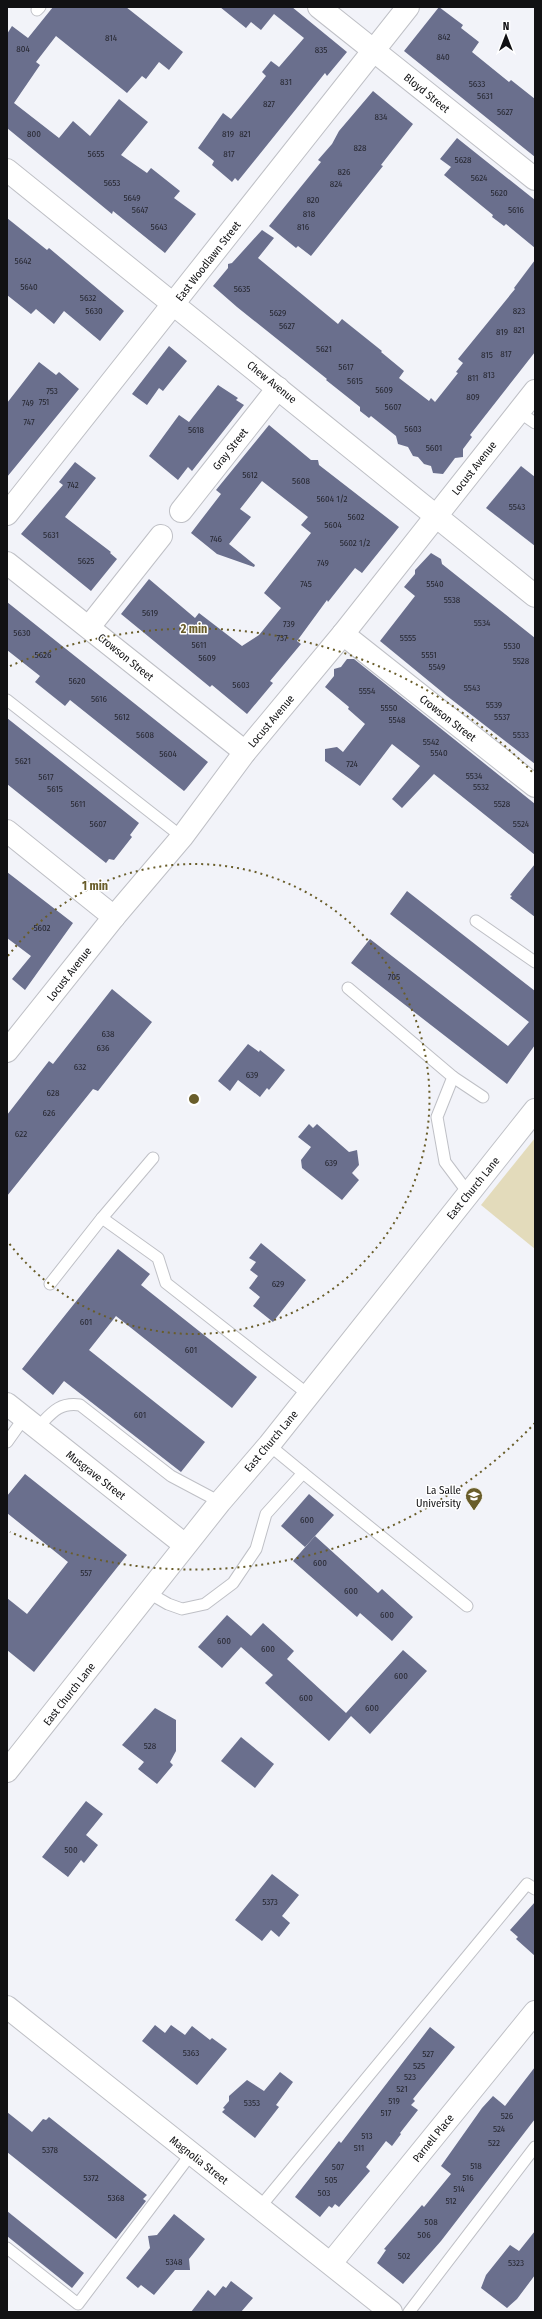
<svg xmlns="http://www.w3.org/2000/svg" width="542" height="2319" font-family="'Fira Sans Condensed',sans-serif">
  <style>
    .park { fill: #e3dbbb }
    .building { fill: #6a6f8d }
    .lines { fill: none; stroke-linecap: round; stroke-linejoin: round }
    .lane-casing { stroke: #bfc0c6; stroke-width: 13 }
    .street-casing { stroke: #bfc0c6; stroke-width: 24 }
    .secondary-casing { stroke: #bfc0c6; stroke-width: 24 }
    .lane { stroke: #fff; stroke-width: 11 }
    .street { stroke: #fff; stroke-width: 22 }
    .secondary { stroke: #fff; stroke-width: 22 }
    .ring { fill: none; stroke: #695d2a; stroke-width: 2; stroke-dasharray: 2 4 }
    .labels { text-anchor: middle; stroke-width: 3; stroke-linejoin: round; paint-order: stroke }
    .number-label { font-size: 9px; fill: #272832 }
    .street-label { font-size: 11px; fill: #111113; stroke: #fff }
    .poi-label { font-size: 11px; fill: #111113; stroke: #fff; text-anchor: end }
    .centre { fill: #695d2a; stroke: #fff; stroke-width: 2 }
    .ring-label { font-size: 12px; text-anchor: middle; font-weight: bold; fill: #695d2a; stroke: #fff; stroke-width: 3; stroke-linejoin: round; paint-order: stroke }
  </style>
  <rect width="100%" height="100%" fill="#f2f3f9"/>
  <path class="park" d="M535,1138V1249L481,1205Z"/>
  <g class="building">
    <path d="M53,7H126L183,52L169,70L159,62L146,79L142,76L127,93L56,36L36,62L40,65L14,103L59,138L73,121L90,136L119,99L148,122L121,155L147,173L151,168L180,191L174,198L196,214L165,253L113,211L112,214L7,128V34L12,26L28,38Z"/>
    <path d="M220,7H292L347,52L327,76L325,73L238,181L235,178L232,182L212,165L214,161L198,148L223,113L231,119L241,107L266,76L262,72L271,61L279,67L304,38L274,14L261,30L251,22L246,28Z"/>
    <path d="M439,7L463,25L461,28L479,42L472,52L509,82L511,80L535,99V157L404,51Z"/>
    <path d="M373,91L413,124L381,165L383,166L311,256L298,246L296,248L269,226L321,162L318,160L332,144L339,131Z"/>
    <path d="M457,138L535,200V248L506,224L504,226L492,217L493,215L444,175L451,167L440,159Z"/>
    <path d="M7,218L47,250L49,248L124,311L100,341L64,311L54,324L36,309L31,314L7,295Z"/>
    <path d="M262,230L274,238L258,258L338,324L342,319L382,351L381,352L404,371L399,378L429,401L431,398L435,402L458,373L456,372L463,363L458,359L515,289L514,288L535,260V352L470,435L472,437L463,449V457L455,458L443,474L433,473L431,466L424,464L418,457L413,456L408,447L398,444L396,436L371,416L369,418L360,411V407L326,380L327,379L237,307L213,286L228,268V264L232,263Z"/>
    <path d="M169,346L187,361L163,391L159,388L147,405L132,394Z"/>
    <path d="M39,362L56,375L59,372L79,389L7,477V403Z"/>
    <path d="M218,385L238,398L236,400L244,405L192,471L188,467L178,480L149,456L179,415L189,422Z"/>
    <path d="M269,425L311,460H318L319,465L399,527L362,573L355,568L328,602L327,600L297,641L301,644L270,681L273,683L247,714L212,685L210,687L121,614L149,579L195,618L199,613L242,646L259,635L281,608L264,593L311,533L301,525L308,517L262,481L240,509L251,517L229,544L255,565L254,567L217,554L191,533L221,494L216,490Z"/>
    <path d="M75,462L96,478L65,517L111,552L110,553L117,559L91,591L21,534L63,485L59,482Z"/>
    <path d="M521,466L535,477V546L486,508Z"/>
    <path d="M431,553L441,559L442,564L535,638V764L447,696L380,641L415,596L404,587L415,574V570Z"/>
    <path d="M7,602L208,762L186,789L184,791L70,700L65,706L35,682L40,676L7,650Z"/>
    <path d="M347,659H354L535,804V855L434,774L402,808L392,799L420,766L392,744L360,786L325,761V749L337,747L343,752L365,724L348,709L349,707L325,687L334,676V669L341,667Z"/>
    <path d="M7,718L139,823L130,835L132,837L114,860L109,859L106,863L7,784Z"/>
    <path d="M535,864V917L510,898L512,896L510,895Z"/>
    <path d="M7,872L73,923L25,990L12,979L31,956L7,938Z"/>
    <path d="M407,891L535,991V1045L507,1084L351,963L370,939L508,1046L529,1022L390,914Z"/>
    <path d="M112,989L152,1022L98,1091L93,1089L7,1196V1115L49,1061L53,1064Z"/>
    <path d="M248,1044L259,1052L260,1050L285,1070L269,1090L267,1088L260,1097L238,1080L230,1091L218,1081Z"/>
    <path d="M309,1124L313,1128L317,1124L349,1152L357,1150L359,1165L352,1173L359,1180L342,1200L302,1168L301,1160L311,1147L298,1137Z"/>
    <path d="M261,1243L306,1280L273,1322L253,1306L260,1297L249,1288L258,1276L250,1270L256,1262L249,1258Z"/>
    <path d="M118,1249L150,1274L141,1285L257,1377L232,1408L116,1316L89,1350L205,1442L181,1472L64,1381L53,1395L22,1369Z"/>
    <path d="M25,1474L127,1555L34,1672L7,1650V1598L27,1614L68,1562L7,1513V1496Z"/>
    <path d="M309,1494L334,1515L305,1547L281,1526Z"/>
    <path d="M315,1536L378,1593L382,1589L413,1617L392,1641L360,1613L357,1617L293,1561Z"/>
    <path d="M227,1615L251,1636L263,1623L294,1651L287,1659L346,1713L403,1650L427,1671L370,1734L351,1716L329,1741L265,1683L273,1675L241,1647L222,1668L198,1647Z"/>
    <path d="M155,1708L176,1720V1751L170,1762L173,1765L157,1784L138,1769L144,1762L122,1745Z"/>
    <path d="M241,1737L274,1764L255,1788L221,1761Z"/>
    <path d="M86,1801L103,1814L86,1835L98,1845L84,1863L81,1860L68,1877L42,1857Z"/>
    <path d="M272,1874L299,1895L282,1916L290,1923L279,1937L271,1930L262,1941L235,1920Z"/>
    <path d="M535,1902V1956L516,1939L518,1937L510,1930Z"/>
    <path d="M155,2025L165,2033L171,2025L185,2035L192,2026L210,2040L212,2038L227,2049L197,2085L142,2041Z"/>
    <path d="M430,2027L455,2047L413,2099L415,2101L411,2105L418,2110L400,2133L401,2134L392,2146L386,2141L366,2167L370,2171L339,2207L335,2204L332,2208L329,2206L320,2217L295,2197L339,2141L341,2143Z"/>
    <path d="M535,2067V2119L441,2241L403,2284L377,2263L386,2250L384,2249L422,2205L424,2207L451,2174L441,2166L482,2108L493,2096L505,2106Z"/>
    <path d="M280,2072L293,2082L276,2105L279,2107L255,2138L222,2112L225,2109L223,2108L229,2101V2096L247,2080L264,2091Z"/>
    <path d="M7,2112L32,2132L43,2119L46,2120L49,2117L147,2195L143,2199L146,2201L116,2239L7,2152Z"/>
    <path d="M7,2211L84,2273L72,2288L7,2236Z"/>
    <path d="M174,2214L205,2239L189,2259L190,2270H175L154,2295L141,2285L138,2288L126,2278L150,2248L148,2236L157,2235Z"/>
    <path d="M535,2231V2275L517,2299L507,2308L481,2288L486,2275L510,2245L519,2251Z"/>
    <path d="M231,2281L253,2298L241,2312H191L208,2290L215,2296L223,2286L226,2288Z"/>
  </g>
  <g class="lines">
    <g class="lane-casing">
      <g id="lane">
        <path d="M37,10L40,7"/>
        <path d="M519,412L535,423"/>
        <path d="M7,700L182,837"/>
        <path d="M476,921L535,962"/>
        <path d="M348,988L453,1077L437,1117L445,1162L469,1194"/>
        <path d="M453,1077L483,1097"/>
        <path d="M102,1218L153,1158"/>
        <path d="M50,1284L102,1218L158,1258L166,1283L309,1395"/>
        <path d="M37,1428C51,1414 58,1402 80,1405L171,1476L220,1502"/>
        <path d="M7,1442L24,1418"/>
        <path d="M269,1445L303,1473"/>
        <path d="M149,1593L168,1604L182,1609L205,1604L233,1583L256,1549L266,1514L303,1473L467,1606"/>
        <path d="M260,2207L527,1884L535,1889"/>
        <path d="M7,2248L78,2304L191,2154"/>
        <path d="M409,2312L535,2147"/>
      </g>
    </g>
    <g class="street-casing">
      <g id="street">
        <path d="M319,7L535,179"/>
        <path d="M181,511L278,388"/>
        <path d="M7,514L408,7"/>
        <path d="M7,563L245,752"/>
        <path d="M89,627L161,536"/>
        <path d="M343,634L535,786"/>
        <path d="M7,831L114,917"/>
        <path d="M7,1051L114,917L182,837L245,752L343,634L535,391"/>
        <path d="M7,1404L185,1545"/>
        <path d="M7,1771L220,1502L269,1445L535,1110"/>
        <path d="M7,2007L391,2312"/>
        <path d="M331,2263L535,2012"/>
      </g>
    </g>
    <g class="secondary-casing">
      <path id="secondary" d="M7,170L535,596"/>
    </g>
    <use href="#lane" class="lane"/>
    <use href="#street" class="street"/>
    <use href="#secondary" class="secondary"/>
  </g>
  <g class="ring">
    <path d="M8 956A235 235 0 1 1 8 1242"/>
    <path d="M535 1423A470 470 0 0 1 10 1532M10 666A470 470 0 0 1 535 775"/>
  </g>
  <defs>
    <g id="university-pin" transform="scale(0.9)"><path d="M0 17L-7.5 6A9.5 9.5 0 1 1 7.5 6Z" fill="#695d2a" stroke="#fff"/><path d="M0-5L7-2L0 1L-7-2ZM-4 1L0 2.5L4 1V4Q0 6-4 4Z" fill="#fff"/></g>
  </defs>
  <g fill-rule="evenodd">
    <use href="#university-pin" x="474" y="1496"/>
  </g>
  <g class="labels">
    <g class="number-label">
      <text x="444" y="40">842</text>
      <text x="111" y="41">814</text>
      <text x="23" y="52">804</text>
      <text x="321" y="53">835</text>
      <text x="443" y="60">840</text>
      <text x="286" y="85">831</text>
      <text x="477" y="87">5633</text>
      <text x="485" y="99">5631</text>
      <text x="269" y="107">827</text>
      <text x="505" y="115">5627</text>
      <text x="381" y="120">834</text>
      <text x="34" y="137">800</text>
      <text x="228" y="137">819</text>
      <text x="245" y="137">821</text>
      <text x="360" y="151">828</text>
      <text x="96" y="157">5655</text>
      <text x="229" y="157">817</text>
      <text x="463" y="163">5628</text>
      <text x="344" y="175">826</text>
      <text x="479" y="181">5624</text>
      <text x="112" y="186">5653</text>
      <text x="336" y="187">824</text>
      <text x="499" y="196">5620</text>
      <text x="132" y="201">5649</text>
      <text x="313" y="203">820</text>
      <text x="140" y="213">5647</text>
      <text x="516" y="213">5616</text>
      <text x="309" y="217">818</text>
      <text x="159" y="230">5643</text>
      <text x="303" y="230">816</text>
      <text x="23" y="264">5642</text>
      <text x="29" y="290">5640</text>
      <text x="242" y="292">5635</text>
      <text x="88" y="301">5632</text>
      <text x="94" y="314">5630</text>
      <text x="519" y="314">823</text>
      <text x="278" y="316">5629</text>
      <text x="287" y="329">5627</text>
      <text x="519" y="333">821</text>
      <text x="502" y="335">819</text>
      <text x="324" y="352">5621</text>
      <text x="506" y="357">817</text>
      <text x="487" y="358">815</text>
      <text x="346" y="370">5617</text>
      <text x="489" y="378">813</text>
      <text x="473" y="381">811</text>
      <text x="355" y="384">5615</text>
      <text x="384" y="393">5609</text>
      <text x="52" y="394">753</text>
      <text x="473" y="400">809</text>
      <text x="44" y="405">751</text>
      <text x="28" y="406">749</text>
      <text x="393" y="410">5607</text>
      <text x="29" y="425">747</text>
      <text x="413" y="432">5603</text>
      <text x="196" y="433">5618</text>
      <text x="434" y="451">5601</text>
      <text x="250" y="478">5612</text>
      <text x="301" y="484">5608</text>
      <text x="73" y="488">742</text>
      <text x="332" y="502">5604 1/2</text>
      <text x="517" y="510">5543</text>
      <text x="356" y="520">5602</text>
      <text x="333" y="528">5604</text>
      <text x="51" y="538">5631</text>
      <text x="216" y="542">746</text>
      <text x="355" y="546">5602 1/2</text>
      <text x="86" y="564">5625</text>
      <text x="323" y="566">749</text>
      <text x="306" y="587">745</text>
      <text x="435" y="587">5540</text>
      <text x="452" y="603">5538</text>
      <text x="150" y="616">5619</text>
      <text x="482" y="626">5534</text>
      <text x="289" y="627">739</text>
      <text x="22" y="636">5630</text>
      <text x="282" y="641">737</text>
      <text x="408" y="641">5555</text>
      <text x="199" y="648">5611</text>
      <text x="512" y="649">5530</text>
      <text x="43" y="658">5626</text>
      <text x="429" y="658">5551</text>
      <text x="207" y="661">5609</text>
      <text x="521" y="664">5528</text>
      <text x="437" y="670">5549</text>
      <text x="77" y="684">5620</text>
      <text x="241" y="688">5603</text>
      <text x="472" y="691">5543</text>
      <text x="367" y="694">5554</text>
      <text x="99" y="702">5616</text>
      <text x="494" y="708">5539</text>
      <text x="389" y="711">5550</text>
      <text x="122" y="720">5612</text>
      <text x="502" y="720">5537</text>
      <text x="397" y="723">5548</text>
      <text x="145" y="738">5608</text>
      <text x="521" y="738">5533</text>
      <text x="431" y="745">5542</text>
      <text x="439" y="756">5540</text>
      <text x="168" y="757">5604</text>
      <text x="23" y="764">5621</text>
      <text x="352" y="767">724</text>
      <text x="474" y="779">5534</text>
      <text x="46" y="780">5617</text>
      <text x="481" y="790">5532</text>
      <text x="55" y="792">5615</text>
      <text x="78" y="807">5611</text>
      <text x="502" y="807">5528</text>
      <text x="98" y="827">5607</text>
      <text x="521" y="827">5524</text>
      <text x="42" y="931">5602</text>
      <text x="394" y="980">705</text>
      <text x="108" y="1037">638</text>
      <text x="103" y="1051">636</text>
      <text x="80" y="1070">632</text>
      <text x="252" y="1078">639</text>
      <text x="53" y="1096">628</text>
      <text x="49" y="1116">626</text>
      <text x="21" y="1137">622</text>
      <text x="331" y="1166">639</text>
      <text x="278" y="1287">629</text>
      <text x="86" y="1325">601</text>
      <text x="191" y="1353">601</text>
      <text x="140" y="1418">601</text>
      <text x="307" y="1523">600</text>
      <text x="320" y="1566">600</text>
      <text x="86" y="1576">557</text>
      <text x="351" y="1594">600</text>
      <text x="387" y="1618">600</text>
      <text x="224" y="1644">600</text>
      <text x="268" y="1652">600</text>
      <text x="401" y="1679">600</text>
      <text x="306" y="1701">600</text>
      <text x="372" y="1711">600</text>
      <text x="150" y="1749">528</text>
      <text x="71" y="1853">500</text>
      <text x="270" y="1905">5373</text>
      <text x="191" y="2056">5363</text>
      <text x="428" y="2057">527</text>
      <text x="419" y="2069">525</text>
      <text x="410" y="2080">523</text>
      <text x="402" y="2092">521</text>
      <text x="394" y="2104">519</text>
      <text x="252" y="2106">5353</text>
      <text x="386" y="2116">517</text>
      <text x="507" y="2119">526</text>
      <text x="499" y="2132">524</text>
      <text x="367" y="2139">513</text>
      <text x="494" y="2146">522</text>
      <text x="359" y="2151">511</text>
      <text x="50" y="2153">5378</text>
      <text x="476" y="2169">518</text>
      <text x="338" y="2170">507</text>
      <text x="91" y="2181">5372</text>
      <text x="468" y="2181">516</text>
      <text x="331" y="2183">505</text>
      <text x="459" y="2192">514</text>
      <text x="324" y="2196">503</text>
      <text x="116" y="2201">5368</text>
      <text x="451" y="2204">512</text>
      <text x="431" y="2225">508</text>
      <text x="424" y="2238">506</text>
      <text x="404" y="2259">502</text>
      <text x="174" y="2265">5348</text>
      <text x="516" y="2266">5323</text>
    </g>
    <g class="street-label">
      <text transform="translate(427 93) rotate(39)" y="4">Bloyd Street</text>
      <text transform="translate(208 261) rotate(-52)" y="4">East Woodlawn Street</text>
      <text transform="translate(272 382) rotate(39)" y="4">Chew Avenue</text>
      <text transform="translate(230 449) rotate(-52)" y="4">Gray Street</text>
      <text transform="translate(474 468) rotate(-52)" y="4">Locust Avenue</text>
      <text transform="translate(126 657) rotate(39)" y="4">Crowson Street</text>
      <text transform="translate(448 718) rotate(38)" y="4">Crowson Street</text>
      <text transform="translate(271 721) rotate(-50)" y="4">Locust Avenue</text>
      <text transform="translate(69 974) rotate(-52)" y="4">Locust Avenue</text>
      <text transform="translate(473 1188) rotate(-51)" y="4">East Church Lane</text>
      <text transform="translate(271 1441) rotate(-50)" y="4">East Church Lane</text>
      <text transform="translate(96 1475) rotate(38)" y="4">Musgrave Street</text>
      <text transform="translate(69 1694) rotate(-52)" y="4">East Church Lane</text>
      <text transform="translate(433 2138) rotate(-51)" y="4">Parnell Place</text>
      <text transform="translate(199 2160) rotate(38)" y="4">Magnolia Street</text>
    </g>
    <g class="poi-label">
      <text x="461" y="1494">La Salle<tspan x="461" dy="13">University</tspan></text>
    </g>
  </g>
  <circle cx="194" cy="1099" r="6" class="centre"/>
  <g class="ring-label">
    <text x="194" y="633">2 min</text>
    <text x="95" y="890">1 min</text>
  </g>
  <rect width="542" height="2319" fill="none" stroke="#111113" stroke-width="16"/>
  <g transform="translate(506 36)" stroke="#ffffff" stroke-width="3" paint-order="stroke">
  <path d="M0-3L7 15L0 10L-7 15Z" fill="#111113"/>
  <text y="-6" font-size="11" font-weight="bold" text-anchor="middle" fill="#111113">N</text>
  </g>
</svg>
